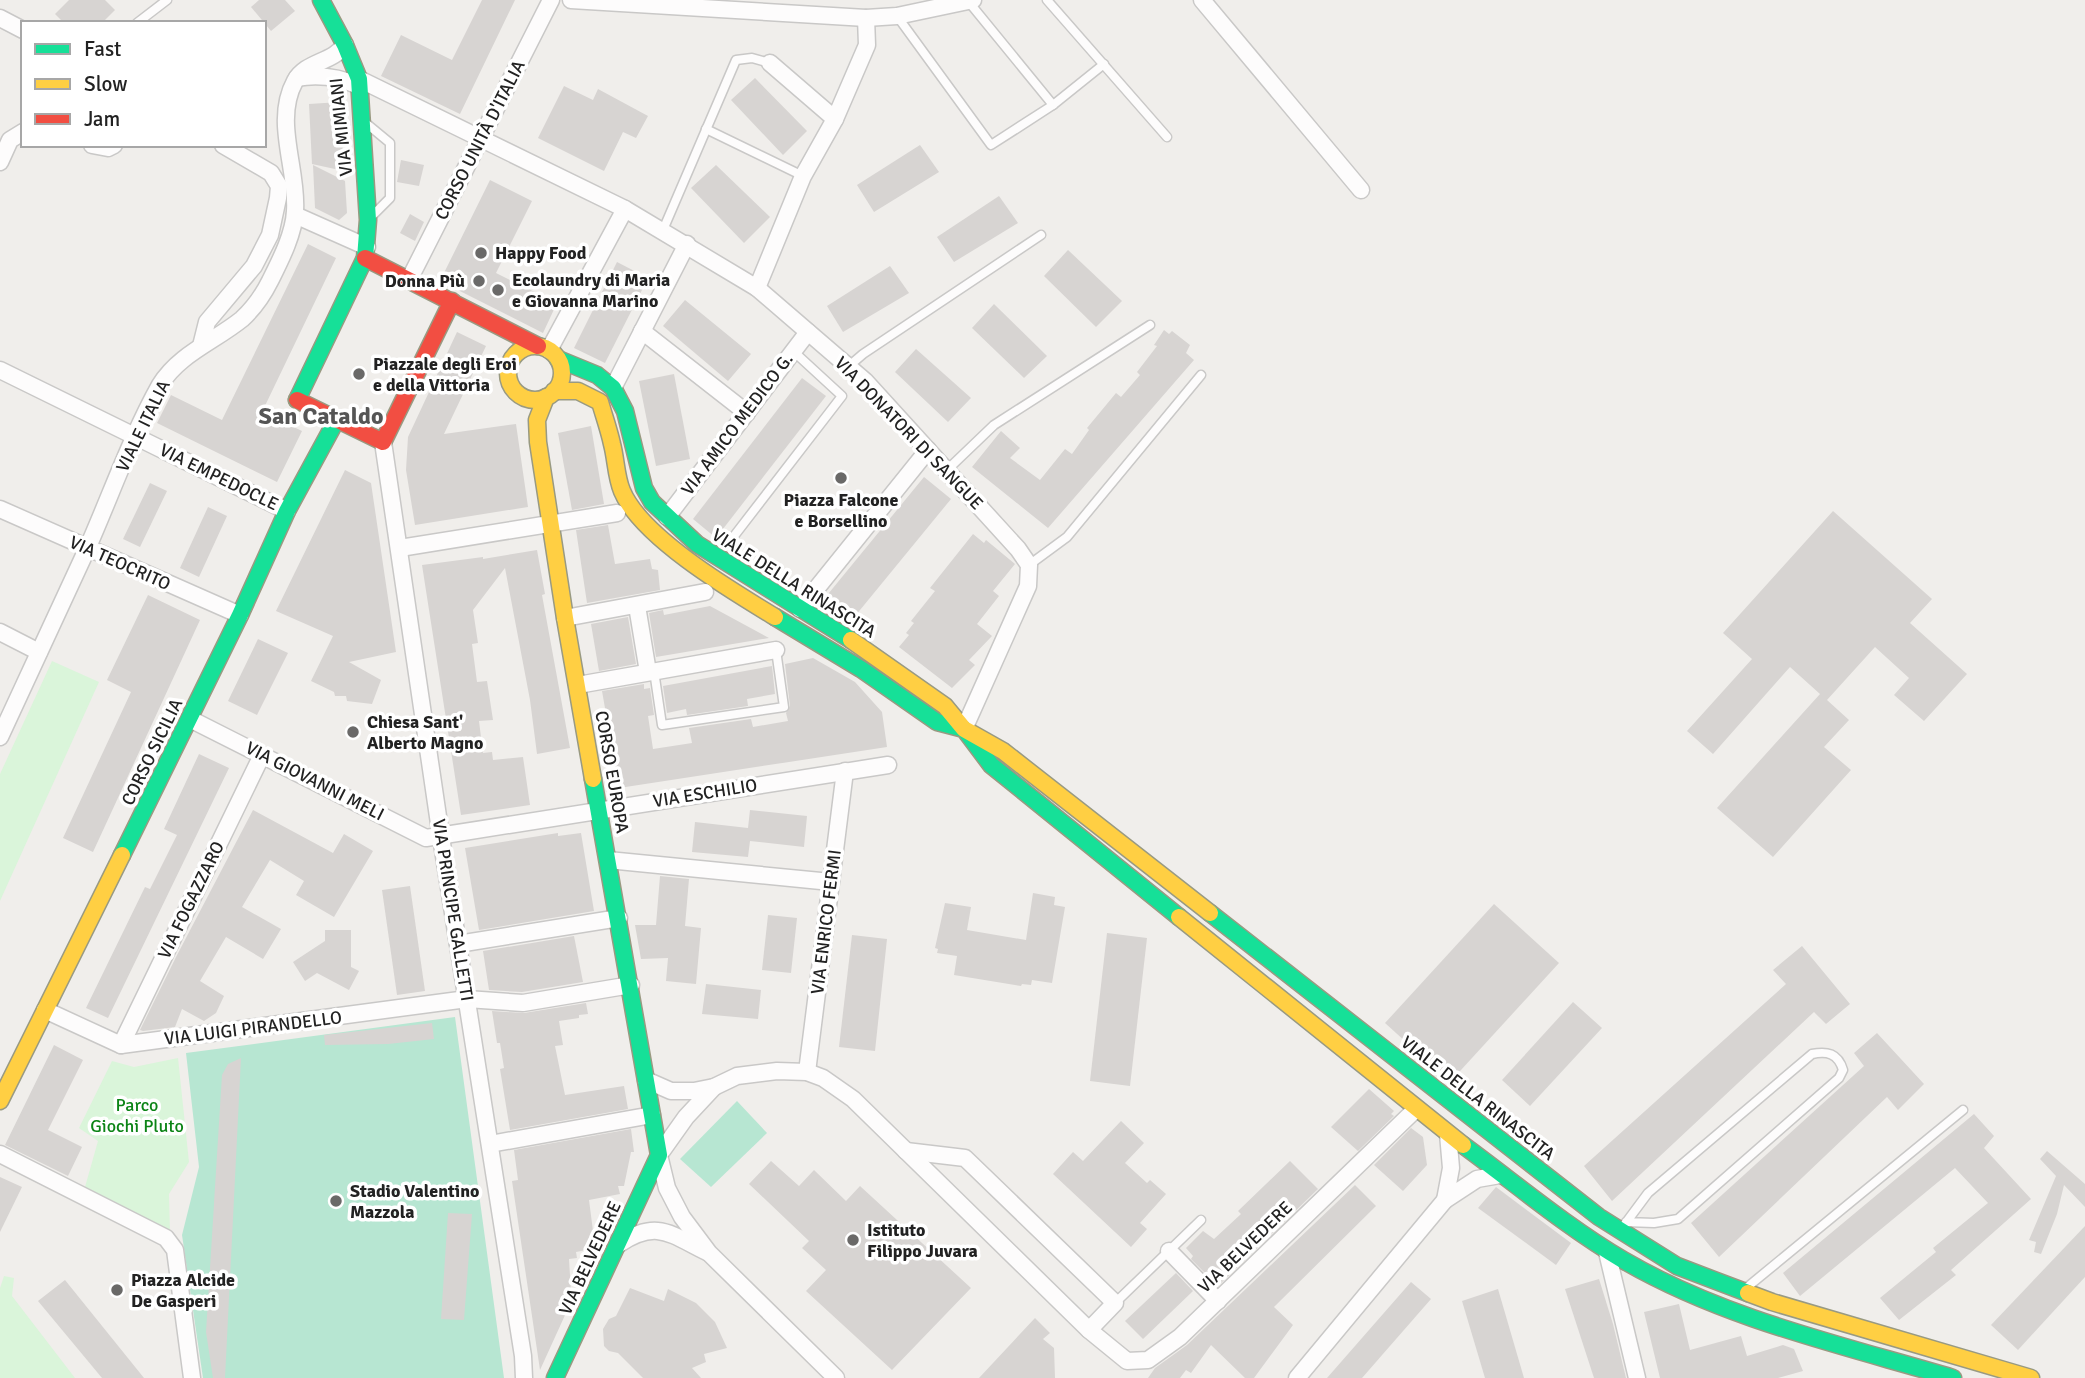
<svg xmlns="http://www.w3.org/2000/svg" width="2085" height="1378" font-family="Signika,sans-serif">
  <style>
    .park { fill: #daf5da }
    .pitch { fill: #b7e6d2 }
    .building { fill: #d7d4d2 }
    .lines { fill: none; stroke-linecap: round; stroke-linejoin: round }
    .lane-casing { stroke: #c9c8c7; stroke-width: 11 }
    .street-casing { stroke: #c9c8c7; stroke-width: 19 }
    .fast-casing { stroke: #999a82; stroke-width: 19 }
    .slow-casing { stroke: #999a82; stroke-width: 19 }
    .jam-casing { stroke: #999a82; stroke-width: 19 }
    .lane { stroke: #fdfcfc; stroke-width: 8 }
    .street { stroke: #fdfcfc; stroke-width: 16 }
    .fast { stroke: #16e098; stroke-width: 16 }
    .slow { stroke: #ffcf43; stroke-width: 16 }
    .jam { stroke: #f24e42; stroke-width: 16 }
    .poi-dot { fill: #6a6968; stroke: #fff; stroke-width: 2.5 }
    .labels { text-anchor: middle; stroke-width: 7; stroke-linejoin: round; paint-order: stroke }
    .street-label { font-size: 18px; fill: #222; stroke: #fff }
    .poi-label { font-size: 18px; font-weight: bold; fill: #222; stroke: #fff; text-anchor: start }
    .park-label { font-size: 18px; fill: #0c8416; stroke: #fff }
    .district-label { font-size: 24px; font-weight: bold; fill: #555; stroke: #fff }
  </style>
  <rect width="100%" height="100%" fill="#f0eeeb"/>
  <g class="park">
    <path d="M52,661L99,682L0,901V774Z"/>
    <path d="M178,1058L189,1162L169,1194L170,1232L85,1187L98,1141L79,1128L112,1061L134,1067Z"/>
    <path d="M4,1276L14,1278L12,1296L75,1378H0V1288Z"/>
  </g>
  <g class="pitch">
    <path d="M455,1017L504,1378H203L182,1235L199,1167L186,1053Z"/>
    <path d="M737,1101L767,1133L711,1187L680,1159Z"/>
  </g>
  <g class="building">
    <path d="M69,0H105L115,10L102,23H64L55,14Z"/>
    <path d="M259,0H285L295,11L271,31L251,7Z"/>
    <path d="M482,0H515L460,114L381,76L401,35L452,60Z"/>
    <path d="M755,78L807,131L783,155L731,100Z"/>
    <path d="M564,86L593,100L598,89L648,116L636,138L623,132L604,171L538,138Z"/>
    <path d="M340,102L344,171L312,164L309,104Z"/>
    <path d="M920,145L939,172L874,212L857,185Z"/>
    <path d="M401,160L424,165L419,186L397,182Z"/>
    <path d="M313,165L345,181L347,213L339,220L315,208Z"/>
    <path d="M716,165L770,217L744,243L691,188Z"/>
    <path d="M490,180L532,201L496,273L557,303L543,333L440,281Z"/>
    <path d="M999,196L1018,223L954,262L937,237Z"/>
    <path d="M410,214L424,222L415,241L400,233Z"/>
    <path d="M308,244L336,258L262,412L302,431L277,482L157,423L171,395L222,420Z"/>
    <path d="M1068,250L1122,301L1096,327L1044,276Z"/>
    <path d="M617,262L648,278L605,363L574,348Z"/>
    <path d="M890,266L909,293L843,332L827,306Z"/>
    <path d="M685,300L751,354L728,381L663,326Z"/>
    <path d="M994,304L1047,356L1024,378L972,328Z"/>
    <path d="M1164,330L1169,334L1172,331L1190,345L1186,353L1194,360L1048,528L972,467L1001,431L1020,448L1010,458L1040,480L1065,449L1072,454L1089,430L1087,428L1116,393L1121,397L1140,375L1137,372L1157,346L1154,345Z"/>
    <path d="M457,332L486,346L444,434L516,424L528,507L415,525L406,470L408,437Z"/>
    <path d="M916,349L971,398L948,422L895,372Z"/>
    <path d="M674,374L690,459L656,466L639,381Z"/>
    <path d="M802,378L826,396L716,538L693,519Z"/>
    <path d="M591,426L604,504L572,510L558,433Z"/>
    <path d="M345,470L371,483L396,652L349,662L381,680L372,704L347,701L346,696H335L334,692L311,681L333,636L276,611Z"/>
    <path d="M924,477L951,499L851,621L824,599Z"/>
    <path d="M150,483L167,491L140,547L123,539Z"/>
    <path d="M208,507L227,516L199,577L180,568Z"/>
    <path d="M1833,511L1932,599L1910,623L1967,674L1924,721L1894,695L1909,678L1875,647L1827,700L1849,720L1824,747L1851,770L1773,857L1717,808L1820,694L1790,667L1713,754L1687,731L1752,659L1723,633Z"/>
    <path d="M608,525L615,564L650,559L652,569L658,570L660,590L587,603L576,530Z"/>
    <path d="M973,534L984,543L986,540L1015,564L993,591L999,596L977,624L992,636L969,660L975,665L952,688L899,647L909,635L906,633L914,623L911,621L935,591L930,588Z"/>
    <path d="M537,550L545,594L542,595L570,748L537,754L530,700L505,568L473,610L478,643L472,644L477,682L487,681L493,720L479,721L483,753L492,752L493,760L523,757L530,805L461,815L422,565L483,557V559Z"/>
    <path d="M148,595L200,620L93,852L63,838L131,692L107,680Z"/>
    <path d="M710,606L769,638L656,657L649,613L663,610L664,615Z"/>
    <path d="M628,617L636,664L599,671L591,624Z"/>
    <path d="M258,639L288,653L257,715L228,701Z"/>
    <path d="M813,658L855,682L882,712L887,747L619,788L602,691L644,684V689L650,688L654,715L648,716L653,749L692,743L689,728L751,719L753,727L788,721L786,713L790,706L785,664Z"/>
    <path d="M772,666L775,694L747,699L748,706L687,715L686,709L667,713L663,686Z"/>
    <path d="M199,754L229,768L108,1018L86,1008L145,887L150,889L177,835L164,829Z"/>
    <path d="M253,810L333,853L344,834L373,851L334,917L296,895L304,881L270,860L242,907L281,929L263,959L226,937L200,981L224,996L216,1013L204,1021L182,1009L175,1027L143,1031L140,1030L176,957Z"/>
    <path d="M750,810L807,816L804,847L750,841L748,857L692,852L695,822L748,828Z"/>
    <path d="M558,833V836L581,833L594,911L479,930L465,848Z"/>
    <path d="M660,876L689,879L685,926L701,928L696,984L666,981L668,958L641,959L635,925H656Z"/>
    <path d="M410,886L425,991L397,995L382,890Z"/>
    <path d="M1033,893L1055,897L1054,905L1065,907L1052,983L1032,980L1031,985L1022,984L1021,986L954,975L957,956L937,953L938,949L935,948L945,903L971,907L967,930L1026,940Z"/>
    <path d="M1494,904L1559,963L1450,1082L1385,1023Z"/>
    <path d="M768,915L797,918L791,973L762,970Z"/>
    <path d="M325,930H351V967L359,971L349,990L317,973L305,981L293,962L325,941Z"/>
    <path d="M1107,933L1147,938L1130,1086L1090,1081Z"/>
    <path d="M852,935L887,939L875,1051L839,1047Z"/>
    <path d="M574,936L583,982L522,992L489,990L483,951Z"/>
    <path d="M1802,946L1850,1004L1826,1024L1814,1012L1612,1201L1584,1166L1786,984L1773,970Z"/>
    <path d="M706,984L761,990L758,1019L702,1014Z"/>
    <path d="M1573,1002L1602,1028L1530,1106L1502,1080Z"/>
    <path d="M586,1003L588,1014L579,1015V1018L559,1021L563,1045L555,1046L565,1095L624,1086L628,1109L510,1130L500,1069L504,1068L500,1043H497L492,1011L524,1013Z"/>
    <path d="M432,1023L434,1039L388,1044L325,1045L324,1035Z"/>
    <path d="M1877,1033L1924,1084L1898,1110L1887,1097L1719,1257L1691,1223L1864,1066L1854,1053Z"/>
    <path d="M54,1045L83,1060L48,1130L82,1147L68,1176L5,1145Z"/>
    <path d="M241,1058L225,1378H213L206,1332L222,1075L228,1064Z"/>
    <path d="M1369,1089L1394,1111L1391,1114L1394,1116L1358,1151L1331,1127Z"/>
    <path d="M1974,1114L1994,1136L1984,1148L2031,1199L1951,1270L1956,1275L1899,1320L1880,1298L1936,1252L1933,1248L1988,1203L1955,1168L1800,1296L1783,1273Z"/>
    <path d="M1121,1121L1144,1143L1125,1163L1147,1183L1150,1180L1166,1194L1140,1223L1147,1229L1131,1247L1053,1174L1073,1152L1083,1161Z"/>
    <path d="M1411,1128L1423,1137L1427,1165L1403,1191L1374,1165Z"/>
    <path d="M631,1129L634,1152H631L624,1186H618L620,1194L589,1200L593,1231L605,1229L597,1248L576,1252L577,1258L569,1259L571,1292L576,1291L540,1370L512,1181L518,1180L514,1150Z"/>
    <path d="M2047,1151L2085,1184V1207L2064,1185L2057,1214L2041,1254L2034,1252L2036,1242L2029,1240L2056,1176L2040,1159Z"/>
    <path d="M771,1161L799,1186L814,1170L846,1201L860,1186L971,1288L892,1370L806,1291L826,1270L802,1248L809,1241L749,1184Z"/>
    <path d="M1290,1161L1318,1189L1218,1286L1191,1259L1193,1256L1186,1248L1203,1231L1214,1239L1241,1214L1238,1211Z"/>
    <path d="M0,1177L22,1187L0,1232Z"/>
    <path d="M1355,1185L1376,1206L1274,1307L1293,1325L1254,1378H1245L1211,1345L1191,1373L1186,1370L1180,1378H1148L1155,1368L1187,1345Z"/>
    <path d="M1496,1187L1571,1243L1556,1265L1478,1208Z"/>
    <path d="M448,1213L472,1214L464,1320L441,1319Z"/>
    <path d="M2085,1226V1277L2018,1350L1991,1325Z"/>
    <path d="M1176,1273L1193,1291L1143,1339L1125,1321Z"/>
    <path d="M1599,1279L1613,1324L1626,1378H1594L1565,1289Z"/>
    <path d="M65,1280L144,1378H102L38,1301Z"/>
    <path d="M1411,1282L1431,1299L1362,1378H1327Z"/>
    <path d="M630,1288L664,1301L668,1289L696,1303L715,1322L727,1348L704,1354L706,1362L692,1368L701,1378H643L618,1353L609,1351L604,1346L603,1329L609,1319L616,1316Z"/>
    <path d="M1498,1289L1524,1378H1485L1462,1301Z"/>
    <path d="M1679,1304L1690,1350L1741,1336L1747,1356L1783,1345L1794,1349L1803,1371L1778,1378H1660L1644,1312Z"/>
    <path d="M1035,1318L1050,1333L1043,1339L1054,1348L1055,1378H979Z"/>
  </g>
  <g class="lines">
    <g class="lane-casing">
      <g id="lane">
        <path d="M1047,0L1167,137"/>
        <path d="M897,16L991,145L1053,105L968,1"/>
        <path d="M137,23L167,0"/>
        <path d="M1053,105L1104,64"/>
        <path d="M367,124L390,143V198L373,215"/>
        <path d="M706,129L803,176"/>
        <path d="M663,230L736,60L752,58L770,63"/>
        <path d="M849,366L863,354L1041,235"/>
        <path d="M947,470L994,425L1150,325"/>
        <path d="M731,540L842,396L792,350"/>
        <path d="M1029,565L1067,537L1201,375"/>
        <path d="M654,671L662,725L784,707L776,650"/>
        <path d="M1622,1228L1648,1193L1812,1054C1827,1051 1838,1053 1843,1070L1839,1078L1678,1219L1654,1223L1626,1222"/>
        <path d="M1745,1289L1963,1110"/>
        <path d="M1115,1303L1201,1220"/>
      </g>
    </g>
    <g class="street-casing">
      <g id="street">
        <path d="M571,0L866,18L897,16L973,0"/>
        <path d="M1202,0L1361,190"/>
        <path d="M0,18L23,30"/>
        <path d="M770,63L835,119"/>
        <path d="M297,78C319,74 339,77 359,86"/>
        <path d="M359,79L625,209L757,288L865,381L1018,549L1029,565L1028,586L964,729"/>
        <path d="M92,145L108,148L114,145"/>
        <path d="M0,162L10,140L23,132"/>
        <path d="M295,215L367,247"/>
        <path d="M409,280L551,0"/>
        <path d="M757,288L803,176L835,119L867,45L866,18"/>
        <path d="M642,331L747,413"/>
        <path d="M201,346L207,322L254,266L270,235L278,198L279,186L271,173L223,145"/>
        <path d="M549,350L625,209"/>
        <path d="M0,370L287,511"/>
        <path d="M613,388L687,244"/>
        <path d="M383,442L441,837L523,1356L524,1378"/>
        <path d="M0,509L240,615"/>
        <path d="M667,517L808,332"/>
        <path d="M400,548L617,513"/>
        <path d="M637,606L648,672"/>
        <path d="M800,609L928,450"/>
        <path d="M565,618L705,592"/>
        <path d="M0,632L39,652"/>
        <path d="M578,685L776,650"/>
        <path d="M190,719L426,838L888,765"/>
        <path d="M0,737C29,674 58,612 87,549C111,495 131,437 160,385C179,354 215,341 242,319C254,308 263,295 270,281C280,261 294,234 295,211C298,169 273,121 295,81C306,61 332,63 345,45"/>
        <path d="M608,860L831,882"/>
        <path d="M458,944L619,918"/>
        <path d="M45,1010L121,1045L467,999L523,1003L631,985"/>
        <path d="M121,1045L262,755"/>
        <path d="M807,1072L845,771"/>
        <path d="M646,1080L671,1091H694L714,1087L737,1076L777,1071L807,1072L823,1078L853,1099L1089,1330L1127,1361L1148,1360L1180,1337L1416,1109"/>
        <path d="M714,1087L686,1117L659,1155L667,1188L682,1217L709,1253L836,1378"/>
        <path d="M1448,1134L1451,1168L1445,1200L1477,1179L1500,1175"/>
        <path d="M490,1144L652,1115"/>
        <path d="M906,1151L965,1158L1115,1303L1089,1330"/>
        <path d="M0,1154L166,1238L175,1250L192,1378"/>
        <path d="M619,1244C657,1219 670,1234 707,1252"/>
        <path d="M1169,1251L1218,1301"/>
        <path d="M1607,1252L1637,1378"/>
        <path d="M1297,1378L1445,1200"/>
      </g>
    </g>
    <g class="fast-casing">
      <g id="fast">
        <path d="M558,359L597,375L613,388L625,411L644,488L652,502L697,544L851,640"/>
        <path d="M297,400L365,258L368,220L359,79L345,45L321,0"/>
        <path d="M775,617L861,669L937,722L964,729L991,765L1179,917"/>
        <path d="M122,855L240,615L287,511L337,419"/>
        <path d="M1210,913L1599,1217L1677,1266L1748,1293"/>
        <path d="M1463,1145C1516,1184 1567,1227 1623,1260C1724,1319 1842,1345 1953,1378"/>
        <path d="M555,1378L659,1155L593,779"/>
      </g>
    </g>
    <g class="slow-casing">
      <g id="slow">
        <circle cx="535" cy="373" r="27"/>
        <path d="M554,391H578L600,402C604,416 609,430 612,444C616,459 616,477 622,491C641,537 732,591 775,617"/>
        <path d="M546,397L537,420L538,442L565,618L593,779"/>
        <path d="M851,640L945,706L964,729L1003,751L1210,913"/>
        <path d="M1179,917L1463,1145"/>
        <path d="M0,1101L122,855"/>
        <path d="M1748,1293L1772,1302L2031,1378"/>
      </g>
    </g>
    <g class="jam-casing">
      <g id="jam">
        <path d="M365,258L538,346"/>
        <path d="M297,400L383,442L452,301"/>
      </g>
    </g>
    <use href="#lane" class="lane"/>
    <use href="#street" class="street"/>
    <use href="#fast" class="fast"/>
    <use href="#slow" class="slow"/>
    <use href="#jam" class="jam"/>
  </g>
  <g class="poi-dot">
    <circle cx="481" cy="253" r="7"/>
    <circle cx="479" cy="281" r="7"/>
    <circle cx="498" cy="290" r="7"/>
    <circle cx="359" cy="374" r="7"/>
    <circle cx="841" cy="478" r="7"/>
    <circle cx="353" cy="732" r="7"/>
    <circle cx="336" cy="1201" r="7"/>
    <circle cx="853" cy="1240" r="7"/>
    <circle cx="117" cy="1290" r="7"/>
  </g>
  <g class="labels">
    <g class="street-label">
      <text transform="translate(341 127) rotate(-96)" y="6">VIA MIMIANI</text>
      <text transform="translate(480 140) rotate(-63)" y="6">CORSO UNITÀ D'ITALIA</text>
      <text transform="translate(737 424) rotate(-53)" y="6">VIA AMICO MEDICO G.</text>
      <text transform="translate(143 426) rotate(-64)" y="6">VIALE ITALIA</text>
      <text transform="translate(909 433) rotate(46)" y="6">VIA DONATORI DI SANGUE</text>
      <text transform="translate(219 477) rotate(26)" y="6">VIA EMPEDOCLE</text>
      <text transform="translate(120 563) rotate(24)" y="6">VIA TEOCRITO</text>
      <text transform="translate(794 583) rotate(32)" y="6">VIALE DELLA RINASCITA</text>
      <text transform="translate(152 752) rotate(-64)" y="6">CORSO SICILIA</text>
      <text transform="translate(612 772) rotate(80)" y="6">CORSO EUROPA</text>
      <text transform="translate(315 781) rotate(27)" y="6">VIA GIOVANNI MELI</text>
      <text transform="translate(705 793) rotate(-9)" y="6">VIA ESCHILIO</text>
      <text transform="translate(191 900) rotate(-64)" y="6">VIA FOGAZZARO</text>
      <text transform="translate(453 910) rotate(81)" y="6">VIA PRINCIPE GALLETTI</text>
      <text transform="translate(826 922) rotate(-83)" y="6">VIA ENRICO FERMI</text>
      <text transform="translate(253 1028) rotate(-7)" y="6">VIA LUIGI PIRANDELLO</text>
      <text transform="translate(1478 1098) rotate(38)" y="6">VIALE DELLA RINASCITA</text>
      <text transform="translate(1245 1247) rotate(-44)" y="6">VIA BELVEDERE</text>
      <text transform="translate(590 1258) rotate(-65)" y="6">VIA BELVEDERE</text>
    </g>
    <g class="poi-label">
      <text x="495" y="259">Happy Food</text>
      <text x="512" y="286">Ecolaundry di Maria<tspan x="512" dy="21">e Giovanna Marino</tspan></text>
      <text x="465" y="287" text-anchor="end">Donna Più</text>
      <text x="373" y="370">Piazzale degli Eroi<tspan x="373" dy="21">e della Vittoria</tspan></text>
      <text x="841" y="506" text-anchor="middle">Piazza Falcone<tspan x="841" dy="21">e Borsellino</tspan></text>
      <text x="367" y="728">Chiesa Sant'<tspan x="367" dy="21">Alberto Magno</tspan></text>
      <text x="350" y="1197">Stadio Valentino<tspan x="350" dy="21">Mazzola</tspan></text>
      <text x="867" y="1236">Istituto<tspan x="867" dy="21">Filippo Juvara</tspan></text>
      <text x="131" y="1286">Piazza Alcide<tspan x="131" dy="21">De Gasperi</tspan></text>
    </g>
    <g class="park-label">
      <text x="137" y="1111">Parco<tspan x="137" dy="21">Giochi Pluto</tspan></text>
    </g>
    <g class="district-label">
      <text x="321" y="424">San Cataldo</text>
    </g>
  </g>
  <rect x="21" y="21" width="245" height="126" fill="#ffffff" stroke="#a7a7a7" stroke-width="2"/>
  <rect x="35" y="44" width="35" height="10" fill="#16e098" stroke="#a7a7a7" stroke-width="2"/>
  <text x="84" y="56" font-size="21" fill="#222222">Fast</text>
  <rect x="35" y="79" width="35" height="10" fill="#ffcf43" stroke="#a7a7a7" stroke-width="2"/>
  <text x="84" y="91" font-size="21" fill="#222222">Slow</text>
  <rect x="35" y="114" width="35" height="10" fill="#f24e42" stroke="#a7a7a7" stroke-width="2"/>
  <text x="84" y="126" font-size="21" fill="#222222">Jam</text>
</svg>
